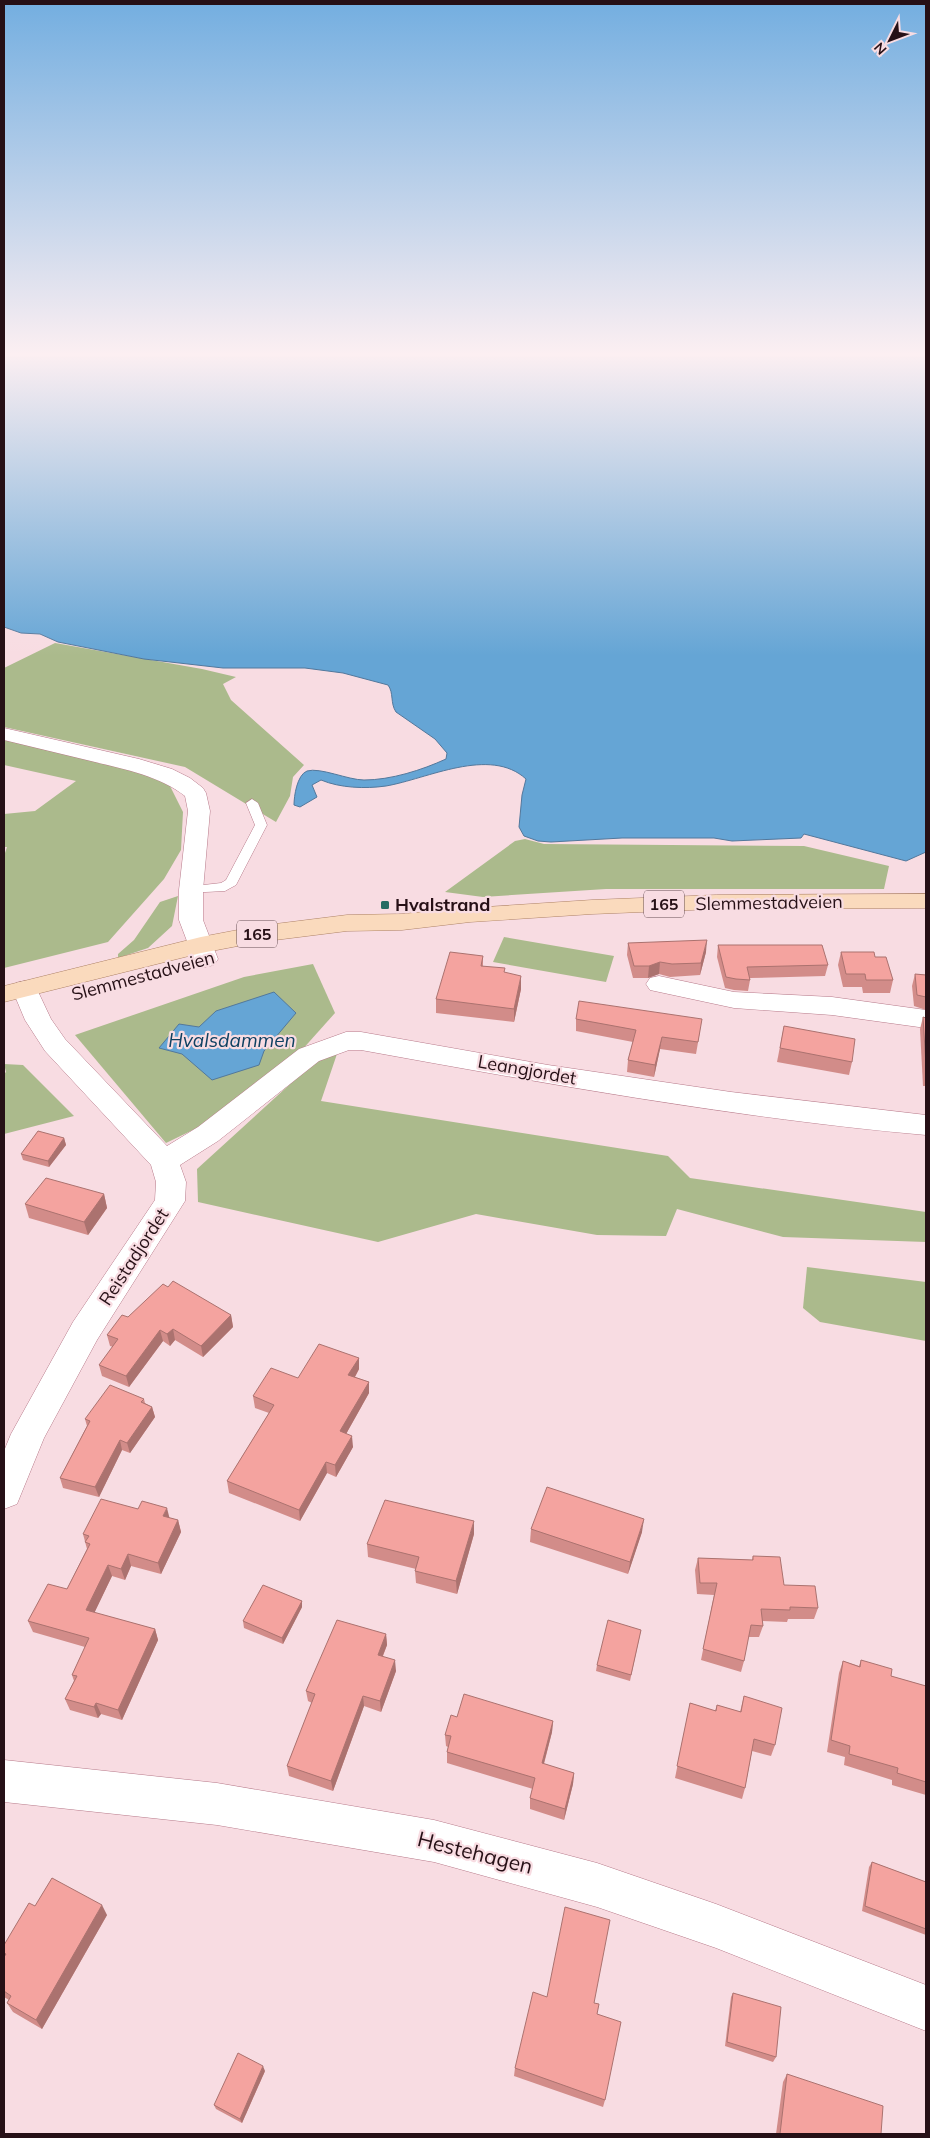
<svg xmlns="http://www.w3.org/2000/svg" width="930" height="2138" font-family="Mulish,sans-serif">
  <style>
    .green { fill: #abba8c }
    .water { fill: #65a5d5; stroke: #52789c }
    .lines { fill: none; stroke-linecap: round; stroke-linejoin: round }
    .lane-casing { stroke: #b77a8a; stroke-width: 1 }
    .street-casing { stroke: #b77a8a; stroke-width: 1 }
    .primary-casing { stroke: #ae8366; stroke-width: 1 }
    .lane { fill: #fff; fill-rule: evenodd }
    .street { fill: #fff; fill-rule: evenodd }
    .primary { fill: #fadabd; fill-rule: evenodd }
    .wall { fill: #d28c89 }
    .shaded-wall { fill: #ab726f }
    .building { fill: #f4a39f; stroke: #ab726f }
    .poi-dot { fill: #266d64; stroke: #f8dce2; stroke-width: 2 }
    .labels { text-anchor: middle; stroke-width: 4.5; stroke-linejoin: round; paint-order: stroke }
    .shield { fill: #f8dce2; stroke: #654d53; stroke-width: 1 }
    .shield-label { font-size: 16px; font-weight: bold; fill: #261016 }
    .street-label { font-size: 18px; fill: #261016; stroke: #f8dce2 }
    .poi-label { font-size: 18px; font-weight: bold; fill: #261016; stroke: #f8dce2; text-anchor: start }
    .water-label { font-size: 19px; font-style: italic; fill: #0f4162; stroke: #f8dce2 }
    .near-street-label { font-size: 21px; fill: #261016; stroke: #f8dce2 }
  </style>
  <rect width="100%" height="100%" fill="#f8dce2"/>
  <g class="green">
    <path d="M55,643L202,669L236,677L223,684L231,700L304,765L293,777L290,796L276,822L185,767L4,727V668Z"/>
    <path d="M4,740L132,770L169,784L183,812L181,850L164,879L108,942L4,968V856L7,847H4V814L35,811L76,781L4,765Z"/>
    <path d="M525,839L544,844L804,846L889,866L884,889H606L483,897L445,892L515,841Z"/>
    <path d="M178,896L172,926L148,948L118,958V954L134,940L160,902Z"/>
    <path d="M504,937L614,956L606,982L493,962Z"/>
    <path d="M313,964L335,1013L301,1051L199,1127L166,1143L75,1035L244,977Z"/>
    <path d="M338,1051L321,1101L668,1156L690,1178L926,1212V1242L783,1237L677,1209L666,1236L597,1235L476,1214L378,1242L198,1202L197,1169L311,1065Z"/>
    <path d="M4,1064L23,1065L74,1116L4,1134V1074L6,1072Z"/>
    <path d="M807,1267L926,1282V1341L820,1322L803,1308Z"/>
  </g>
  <g class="water">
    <path d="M4,357H926V852L906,861L804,834L801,838L732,841L714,838H622L551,842L538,841L524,836L519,827L522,795L526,779C490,746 427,779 386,786C365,789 340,788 321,780L312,785L317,797L300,807L294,805C294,796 297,775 307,771C320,767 348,780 364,780C391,780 422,770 446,759L447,753L435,739L396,712C390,703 394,693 388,685L343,673L305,668H223L144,659L58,642L40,634L21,633L4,627Z"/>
    <path d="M274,992L296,1013L264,1051L259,1065L212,1080L182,1054L159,1048L179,1024L199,1027L216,1011Z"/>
  </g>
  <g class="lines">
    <g class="lane-casing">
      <path id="lane" d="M252,799L258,803L267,825L236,885L225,891L186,893L184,890L186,887L221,883L226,880L255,825L246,803Z"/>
    </g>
    <g class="street-casing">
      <g id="street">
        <path d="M4,728L139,759L172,769L190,778L203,788L206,793L210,811L203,890V920L218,959L214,965L205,967L196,965L179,920V890L188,811L185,796C158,775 123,769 91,761C62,754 33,747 4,740Z"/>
        <path d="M659,976L734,992L832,997L926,1010V1028L832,1015L734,1008L650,990L646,984L650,978Z"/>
        <path d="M25,981L34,983L51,1019L65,1039L167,1146L198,1127L299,1049L346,1032H361L548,1065L731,1092L926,1115V1135C737,1118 548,1084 361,1050H349L319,1061L218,1141L180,1165L186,1182L185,1201L97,1340L44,1438L17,1504L4,1509V1451L11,1434L73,1322L155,1200L156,1182L151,1165L45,1051L25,1020L12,989L16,983Z"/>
        <path d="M4,1760L217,1783L434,1820L597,1863L716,1904L926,1985V2031L716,1948L597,1907L434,1862L217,1825L4,1802Z"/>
      </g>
    </g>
    <g class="primary-casing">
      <path id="primary" d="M926,894V908L716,909L592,914L470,922L402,930L347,931L259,942L201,953L4,1002V986L201,937L259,926L347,915L402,914L470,908L592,900L716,895Z"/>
    </g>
    <use href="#lane" class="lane"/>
    <use href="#street" class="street"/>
    <use href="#primary" class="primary"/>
  </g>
  <g class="wall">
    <path d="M628,943L706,952L700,975L670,977L659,974L648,978H633L627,955Z"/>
    <path d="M718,945L828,965L825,976L750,978V980L748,991L734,990L725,988L717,957Z"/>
    <path d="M841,952L875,957L893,980L890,993H863L862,987H843L838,965Z"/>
    <path d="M483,956V966L505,973L521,989L514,1022L436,1013V999Z"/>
    <path d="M915,974L926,975V1010L914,1006L912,986Z"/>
    <path d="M923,1017L926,1018V1086H923L920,1029Z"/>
    <path d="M576,1019L700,1031L696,1054L660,1049L654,1077L627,1072L628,1060L633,1042L576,1031Z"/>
    <path d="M784,1026L852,1062L849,1075L777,1062Z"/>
    <path d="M64,1138L66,1145L49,1167L23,1160L21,1154Z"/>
    <path d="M104,1194L107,1208L88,1235L29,1218L25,1204Z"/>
    <path d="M168,1287L231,1315L233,1327L203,1357L175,1340L170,1346L163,1341L129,1387L102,1376L99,1365L113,1347L110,1346L107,1335L128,1317Z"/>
    <path d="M359,1358V1369L355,1377L369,1382V1393L346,1434L353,1447L336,1477L327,1473L300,1521L229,1493L227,1481L269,1413L255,1408L253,1396L298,1378Z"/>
    <path d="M144,1399L145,1403L152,1407L155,1417L130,1453L122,1450L99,1497L63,1488L60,1478L87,1426L85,1419Z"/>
    <path d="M170,1518L178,1520L181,1532L161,1574L131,1566L125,1580L112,1576L94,1613L155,1629L158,1640L122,1720L101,1714L98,1718L70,1710L65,1699L74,1681L72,1675L85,1647L33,1632L28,1621L67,1589L87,1549L83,1534Z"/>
    <path d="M531,1529L642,1532L628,1574L530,1542Z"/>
    <path d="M474,1534L457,1594L416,1583L415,1571L416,1569L368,1557L367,1544Z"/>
    <path d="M753,1556L784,1585L818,1608L814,1619H788L787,1622L762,1621L763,1626L759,1637H748L744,1661L741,1672L701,1660L714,1595L697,1594L695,1570L698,1558L752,1560Z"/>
    <path d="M302,1601V1607L283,1644L244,1628L243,1621Z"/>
    <path d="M641,1630L630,1681L596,1671L597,1665Z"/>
    <path d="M386,1634L387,1645L383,1656L396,1671L381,1712L364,1706L333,1791L289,1776L287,1766L312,1703L308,1701L306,1691Z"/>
    <path d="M861,1660L891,1676L926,1686V1795L892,1785V1780L844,1765L845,1757L827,1752L839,1673L843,1661L859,1666Z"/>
    <path d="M744,1696L775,1745L771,1756L752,1751L745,1788L742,1799L675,1778L690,1703L715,1711L717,1705L740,1712Z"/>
    <path d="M457,1717L553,1721L552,1732L544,1764L574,1773L573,1784L564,1820L530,1809V1798L533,1789L447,1763V1752L448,1747L446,1746L445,1735Z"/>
    <path d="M872,1862L926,1882V1935L862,1911L869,1867Z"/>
    <path d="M35,1906L107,1915L42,2029L13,2012L7,2003L9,2000L4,1997V1945Z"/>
    <path d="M733,1993L776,2057L773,2062L725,2046L731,1997Z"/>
    <path d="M547,1997L594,2003L597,2014L605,2100L603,2107L514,2076L515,2068Z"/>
    <path d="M265,2071L242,2123L216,2109L214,2105Z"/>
    <path d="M787,2074L881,2134H776L783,2082Z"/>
  </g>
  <g class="shaded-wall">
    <path d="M707,940L706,952L700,975L701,963Z"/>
    <path d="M660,962L659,974L648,978L649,966Z"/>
    <path d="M521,976V989L514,1022V1009Z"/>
    <path d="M662,1037L660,1049L654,1077L655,1065Z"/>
    <path d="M64,1138L66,1145L49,1167L48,1161Z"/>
    <path d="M104,1194L107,1208L88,1235L84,1222Z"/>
    <path d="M231,1315L233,1327L203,1357L201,1346Z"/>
    <path d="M173,1329L175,1340L170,1346L167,1334Z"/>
    <path d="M160,1330L163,1341L129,1387L126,1376Z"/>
    <path d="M359,1358V1369L350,1386L348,1375Z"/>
    <path d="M369,1382V1393L341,1443L340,1431Z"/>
    <path d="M152,1407L155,1417L130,1453L127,1443Z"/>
    <path d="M352,1436L353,1447L336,1477L335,1465Z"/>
    <path d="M120,1440L122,1450L99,1497L95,1487Z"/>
    <path d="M326,1462L327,1473L300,1521L299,1510Z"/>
    <path d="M167,1508L170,1520L163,1516Z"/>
    <path d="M644,1519L642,1532L628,1574L630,1562Z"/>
    <path d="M178,1520L181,1532L161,1574L158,1563Z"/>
    <path d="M474,1521V1534L457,1594L456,1581Z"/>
    <path d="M128,1554L131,1566L125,1580L121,1569Z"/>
    <path d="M108,1565L112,1576L90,1622L86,1610Z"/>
    <path d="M302,1601V1607L283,1644L282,1638Z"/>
    <path d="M155,1629L158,1640L122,1720L118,1710Z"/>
    <path d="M386,1634L387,1645L379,1665L378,1655Z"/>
    <path d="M395,1660L396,1671L381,1712L380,1701Z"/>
    <path d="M363,1696L364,1706L333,1791L331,1781Z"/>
    <path d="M96,1703L101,1714L98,1718L94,1707Z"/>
    <path d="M553,1721L552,1732L541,1774L542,1763Z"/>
    <path d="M574,1773L573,1784L564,1820L565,1809Z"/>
    <path d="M102,1905L107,1915L42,2029L36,2020Z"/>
    <path d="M263,2066L265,2071L242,2123L240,2119Z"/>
  </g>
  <g class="building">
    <path d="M707,940L701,963L672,964L660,962L649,966H634L628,943Z"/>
    <path d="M718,945H822L828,965L747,967L750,980L736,979L726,977Z"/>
    <path d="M450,952L483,956L481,966L505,968L504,972L521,976L514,1009L436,999Z"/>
    <path d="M841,952H874L875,957H886L893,980H866L865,974H846Z"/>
    <path d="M915,974L926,975V997L917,995Z"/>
    <path d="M579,1001L702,1019L698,1042L662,1037L655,1065L628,1060L636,1030L576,1019Z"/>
    <path d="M923,1017L926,1018V1066Z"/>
    <path d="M784,1026L855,1039L852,1062L780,1048Z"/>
    <path d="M38,1131L64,1138L48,1161L21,1154Z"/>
    <path d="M46,1178L104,1194L84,1222L25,1204Z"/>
    <path d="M173,1281L231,1315L201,1346L173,1329L167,1334L160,1330L126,1376L99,1365L118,1339L107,1335L122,1315L128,1317L163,1284L168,1287Z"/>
    <path d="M319,1344L359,1358L348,1375L369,1382L340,1431L352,1436L335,1465L326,1462L299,1510L227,1481L274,1405L253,1396L271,1368L298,1378Z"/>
    <path d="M110,1385L144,1399L141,1402L152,1407L127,1443L120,1440L95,1487L60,1478L90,1421L85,1419Z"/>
    <path d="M547,1487L644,1519L630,1562L531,1529Z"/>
    <path d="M101,1499L138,1509L142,1501L167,1508L163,1516L178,1520L158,1563L128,1554L121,1569L108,1565L86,1610L155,1629L118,1710L96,1703L94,1707L65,1699L77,1676L72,1675L89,1638L28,1621L48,1584L67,1589L90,1544L85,1542L89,1536L83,1534Z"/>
    <path d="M385,1500L474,1521L456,1581L415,1571L419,1557L367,1544Z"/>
    <path d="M753,1556L780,1557L784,1585L815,1586L818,1608L790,1607V1610L761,1609L763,1626L751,1625L744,1661L703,1649L717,1583H700L698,1558L753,1560Z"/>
    <path d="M263,1585L302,1601L282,1638L243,1621Z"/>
    <path d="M337,1620L386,1634L378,1655L395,1660L380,1701L363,1696L331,1781L287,1766L315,1694L306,1691Z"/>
    <path d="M608,1620L641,1630L631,1675L597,1665Z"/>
    <path d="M861,1660L892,1669L891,1676L926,1686V1782L897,1773L898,1768L849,1754L850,1746L831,1740L843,1661L860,1667Z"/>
    <path d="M464,1694L553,1721L542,1763L574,1773L565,1809L530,1798L535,1778L447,1752L451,1736L445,1735L451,1715L457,1717Z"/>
    <path d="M744,1696L782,1708L775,1745L754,1739L745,1788L677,1766L690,1703L716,1711L717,1705L741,1712Z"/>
    <path d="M872,1862L926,1882V1929L865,1906Z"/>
    <path d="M52,1878L102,1905L36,2020L7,2003L11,1996L4,1991V1957L6,1954L4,1953V1945L29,1903L35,1906Z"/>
    <path d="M565,1907L610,1920L594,2003L599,2004L597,2014L621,2022L605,2100L515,2068L533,1992L547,1997Z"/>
    <path d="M733,1993L781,2007L776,2057L727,2042Z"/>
    <path d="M238,2053L263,2066L240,2119L214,2105Z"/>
    <path d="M787,2074L883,2106L881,2134H780Z"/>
  </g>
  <linearGradient id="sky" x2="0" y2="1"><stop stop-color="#73aee0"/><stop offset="0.54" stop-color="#fceff2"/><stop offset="1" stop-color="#fceff2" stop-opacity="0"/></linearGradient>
  <rect width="930" height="656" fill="url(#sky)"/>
  <rect class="poi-dot" x="380" y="900" width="10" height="10" rx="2.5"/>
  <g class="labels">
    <g class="shield">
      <rect x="644" y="890.5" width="40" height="27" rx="4"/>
      <rect x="237" y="920.5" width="40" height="27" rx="4"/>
    </g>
    <g class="shield-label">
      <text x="664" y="910">165</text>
      <text x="257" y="940">165</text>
    </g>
    <g class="street-label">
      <text transform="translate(769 903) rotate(-1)" y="6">Slemmestadveien</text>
      <text transform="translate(143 976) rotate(-15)" y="6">Slemmestadveien</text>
      <text transform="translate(527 1070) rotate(10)" y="6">Leangjordet</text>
      <text transform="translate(134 1257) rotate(-57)" y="6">Reistadjordet</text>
    </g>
    <g class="poi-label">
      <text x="395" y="911">Hvalstrand</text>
    </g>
    <g class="water-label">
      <text x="232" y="1047">Hvalsdammen</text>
    </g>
    <g class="near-street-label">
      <text transform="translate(475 1853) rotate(14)" y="7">Hestehagen</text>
    </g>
  </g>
  <rect width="930" height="2138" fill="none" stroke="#261016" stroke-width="10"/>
  <g transform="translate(890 40) rotate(228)" stroke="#f8dce2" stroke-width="4" paint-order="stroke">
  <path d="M0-4L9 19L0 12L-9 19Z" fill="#261016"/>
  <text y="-8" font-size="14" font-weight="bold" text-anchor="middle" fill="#261016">N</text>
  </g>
</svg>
